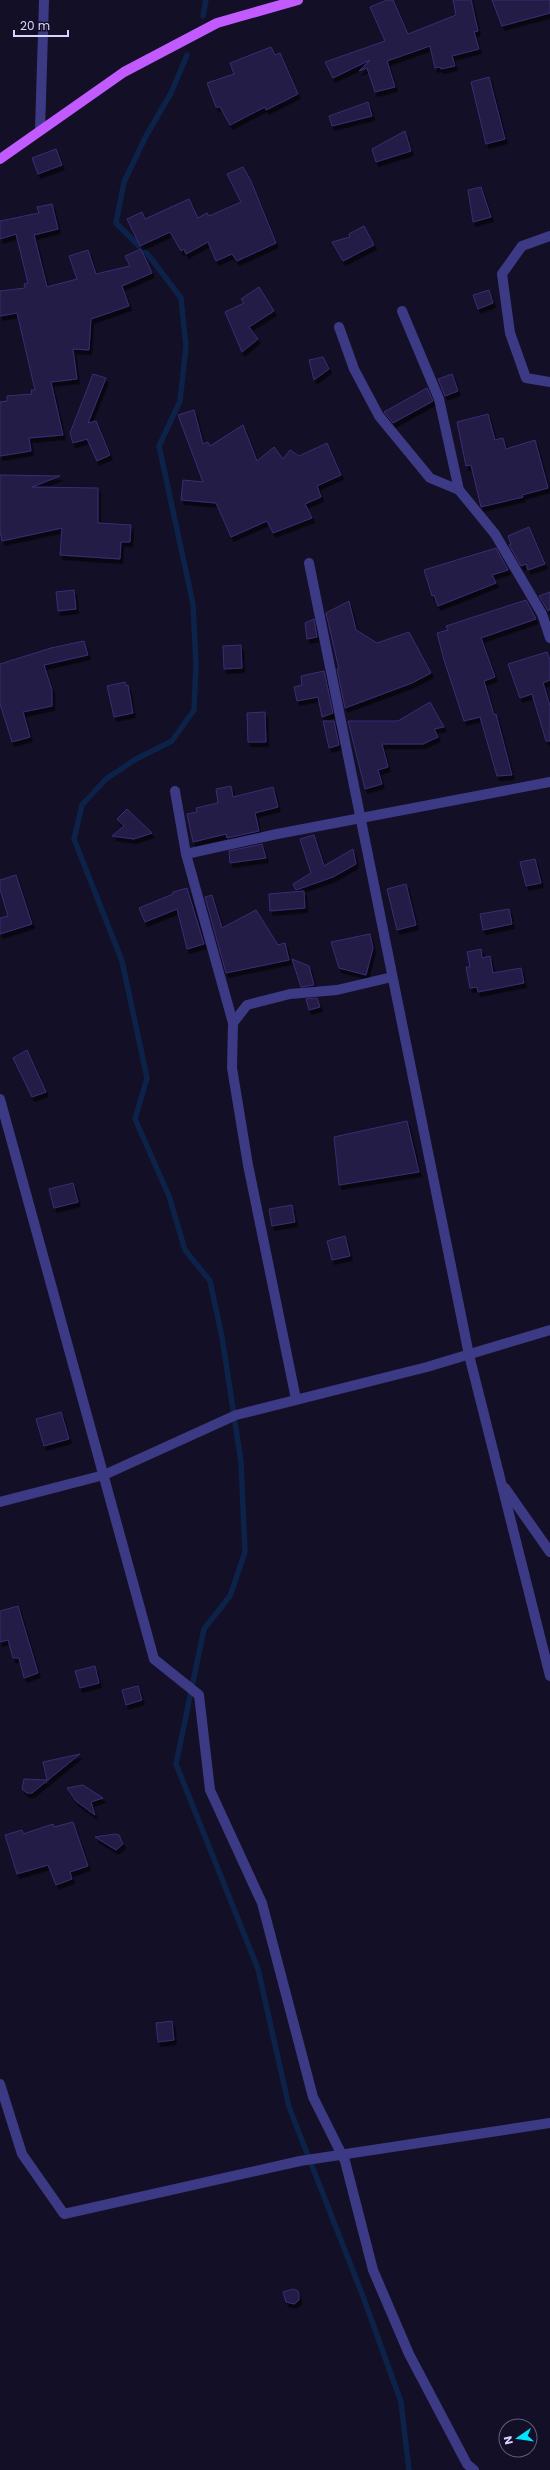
<svg xmlns="http://www.w3.org/2000/svg" width="550" height="2470" font-family="Poppins,sans-serif">
  <style>
    .lines { fill: none; stroke-linecap: round; stroke-linejoin: round }
    .stream { stroke: #0c2248; stroke-width: 5.5 }
    .building { fill: #241b47; stroke: #3b2d73; filter: url(#shadow) }
    .minor { stroke: #3d3a85; stroke-width: 10 }
    .major { stroke: #c25bff; stroke-width: 10 }
  </style>
  <defs>
    <filter id="shadow"><feDropShadow dx="2.5" dy="4.5" stdDeviation="0" flood-color="#0009"/></filter>
  </defs>
  <rect width="100%" height="100%" fill="#130f26"/>
  <g class="lines">
    <g class="stream">
      <path d="M203,16L206,0"/>
      <path d="M187,55L171,93L146,136L124,182L116,223L150,257L181,298L186,346L180,401L159,446L193,604L196,665L194,710L172,741L136,759L106,779L82,805L74,839L122,961L147,1078L135,1119L169,1196L185,1250L210,1281L222,1337L241,1462L245,1552L230,1596L204,1629L176,1764L258,1969L289,2107L364,2299L401,2402L409,2470"/>
    </g>
  </g>
  <g class="building">
    <path d="M387,0H393L408,34L456,15L453,0H471L478,31L474,32L479,49L452,56L455,66L441,69L440,67L435,68L430,46L387,61L395,87L375,92L367,68L359,71L370,60L333,78L325,62L385,41L370,7Z"/>
    <path d="M492,0H550V13L502,26Z"/>
    <path d="M271,47L275,55L280,53L298,94L266,110L265,107L230,125L220,107H216L207,83L234,74L230,63Z"/>
    <path d="M489,77L505,139L486,144L471,82Z"/>
    <path d="M368,102L372,116L332,126L329,116Z"/>
    <path d="M405,131L411,151L376,162L372,149Z"/>
    <path d="M56,149L62,165L38,174L32,158Z"/>
    <path d="M243,167L251,181L276,243L237,261L232,254L216,261L208,242L186,254L184,249L181,251L170,232L140,246L127,219L142,212L145,219L189,199L198,218L207,213L209,216L241,202L227,174Z"/>
    <path d="M481,187L491,217L473,222L468,190Z"/>
    <path d="M52,204L58,229L34,235L47,287L77,279L69,256L88,250L96,274L130,266L125,256L141,249L152,273L122,286L129,306L91,319L89,350L73,349L77,379L51,382L63,435L29,438L31,451L0,456V402L7,401V396L32,394L31,390H35L17,313L0,316V291L25,288L24,284L28,283L16,234L0,239V221L39,213L37,207Z"/>
    <path d="M364,226L374,245L343,261L332,242L350,237L349,234Z"/>
    <path d="M259,287L274,311L249,327L258,339L242,352L225,312L244,303L241,299Z"/>
    <path d="M489,290L493,303L478,309L473,295Z"/>
    <path d="M323,357L329,369L314,380L309,360Z"/>
    <path d="M93,374L106,378L88,423L96,421L110,455L97,461L87,439L73,443L70,433Z"/>
    <path d="M452,374L458,391L445,396L438,379Z"/>
    <path d="M427,388L433,401L393,423L384,412Z"/>
    <path d="M194,410L203,444L208,442L210,446L243,425L257,461L274,447L283,459L290,450L299,456L327,443L341,475L317,486L321,497L305,504L312,518L273,533L267,521L231,537L216,503L181,500L183,480L203,482L178,415Z"/>
    <path d="M488,414L495,440L503,438L506,449L535,440L548,488L522,495L523,497L481,507L471,465L466,466L457,422Z"/>
    <path d="M0,475L60,476L32,487L98,488V523L131,525L130,542H121L120,559L60,555L62,528L2,541L0,531Z"/>
    <path d="M529,527L545,564L528,570L526,564L521,566L509,545L511,544L508,536Z"/>
    <path d="M496,548L508,570L492,575L496,583L438,606L434,595L432,596L424,570Z"/>
    <path d="M74,590L76,609L58,611L56,592Z"/>
    <path d="M550,592V610L548,611L539,596Z"/>
    <path d="M526,600L536,619L481,638L495,677L484,681L494,715L496,714L512,775L497,776L480,717L464,721L444,660L437,633L448,630L446,626Z"/>
    <path d="M349,601L356,630L377,643L409,632L431,673L412,683L345,708L337,669H339L326,613Z"/>
    <path d="M314,619L317,637L307,639L305,623Z"/>
    <path d="M84,641L88,655L44,665L52,690V706L23,712L30,737L12,742L0,704V664L51,648Z"/>
    <path d="M241,645L242,668L224,669L223,646Z"/>
    <path d="M547,652L550,660V680L543,683L550,706V741H546L532,694L520,698L508,664Z"/>
    <path d="M324,671L333,713L322,717L318,697L297,701L294,687L302,685L301,676Z"/>
    <path d="M125,682L126,686L128,685L133,713L114,717L107,686Z"/>
    <path d="M430,702L444,727L434,729L438,737L423,744H382L388,767L378,770L382,784L365,789L348,721H398Z"/>
    <path d="M265,712L266,742H248L247,713Z"/>
    <path d="M323,721H334L339,745L329,748Z"/>
    <path d="M231,786L233,797L273,787L278,807L255,813L259,831L227,838L226,834L193,842L187,814L197,812L196,808L218,803L216,789Z"/>
    <path d="M127,809L152,833L134,839L112,836L124,826L117,819Z"/>
    <path d="M314,835L324,866L353,849L356,864L333,877L296,890L293,884L311,873L300,839Z"/>
    <path d="M262,844L266,858L230,863L229,851Z"/>
    <path d="M535,859L541,883L526,886L520,862Z"/>
    <path d="M16,875L32,924L0,934V918L8,916L0,889V880Z"/>
    <path d="M406,884L416,925L397,930L387,889Z"/>
    <path d="M187,888L204,944L187,949L177,909L145,922L139,908L173,894V892Z"/>
    <path d="M304,891L305,908L270,911L269,894Z"/>
    <path d="M212,895L222,928L256,910L278,945L285,943L289,960L226,973L205,897Z"/>
    <path d="M509,909L512,924L483,930L480,914Z"/>
    <path d="M370,934L373,948L366,975L339,968L331,942Z"/>
    <path d="M481,949L482,958L490,956L493,973L521,968L524,983L478,992L477,987L470,988L466,967H470L467,952Z"/>
    <path d="M292,959L309,966L314,985L301,987Z"/>
    <path d="M317,998L320,1007L309,1010L306,999Z"/>
    <path d="M27,1050L46,1092L32,1097L13,1058Z"/>
    <path d="M407,1121L419,1172L339,1185L334,1137Z"/>
    <path d="M73,1183L78,1202L54,1208L49,1189Z"/>
    <path d="M292,1205L295,1222L272,1226L269,1209Z"/>
    <path d="M345,1236L350,1256L332,1260L327,1241Z"/>
    <path d="M61,1412L69,1439L44,1446L36,1419Z"/>
    <path d="M18,1606L38,1673L24,1678L19,1658H13L8,1640L0,1642V1611Z"/>
    <path d="M95,1666L99,1683L80,1688L75,1671Z"/>
    <path d="M138,1686L142,1700L126,1705L122,1690Z"/>
    <path d="M80,1754L32,1793H27L22,1789L24,1779L47,1780L43,1762Z"/>
    <path d="M83,1785L103,1798L91,1802L95,1815L76,1801L67,1788Z"/>
    <path d="M73,1822L88,1866L70,1872L72,1879L56,1885L48,1865L17,1874L5,1835L22,1830L23,1834L53,1824L54,1827Z"/>
    <path d="M115,1834L119,1835L123,1844L116,1850L95,1837Z"/>
    <path d="M172,2021L174,2040L158,2042L156,2023Z"/>
    <path d="M293,2289L298,2291L299,2295V2300L294,2304L286,2302L283,2292Z"/>
  </g>
  <g class="lines">
    <g class="minor">
      <path d="M40,130L44,0"/>
      <path d="M550,236L522,246L502,274L510,333L526,378L550,382"/>
      <path d="M402,311L439,399L459,490L495,534L542,614L550,638"/>
      <path d="M339,327L354,369L379,416L430,478L459,490"/>
      <path d="M309,563L469,1355L550,1676"/>
      <path d="M175,791L186,854L233,1023L232,1068L248,1165L296,1399"/>
      <path d="M186,854L277,834L550,782"/>
      <path d="M233,1023L247,1005L290,994L337,990L392,977"/>
      <path d="M0,1099L154,1659L199,1695L210,1790L262,1903L313,2097L345,2161L373,2270L409,2354L467,2464L474,2470"/>
      <path d="M505,1488L550,1552"/>
      <path d="M0,1502L104,1475L236,1415L427,1367L550,1330"/>
      <path d="M0,2084L22,2154L64,2214L300,2161L550,2123"/>
    </g>
    <path class="major" d="M0,159L124,72L217,23L298,0"/>
  </g>
  <g transform="translate(518 2438) rotate(257)"><circle r="19" fill="#130f26" stroke="#625e7d"/>
  <path d="M0-3L7 15L0 10L-7 15Z" fill="#00e5ff"/>
  <text y="-6" font-size="11" font-weight="bold" text-anchor="middle" fill="#d9d4ff">N</text>
  </g>
  <path d="M14 30v6h54v-6" fill="none" stroke="#d9d4ff" stroke-width="2"/>
  <text x="20" y="30" font-size="12" fill="#d9d4ff" stroke="#130f26" stroke-width="3" paint-order="stroke">20 m</text>
</svg>
